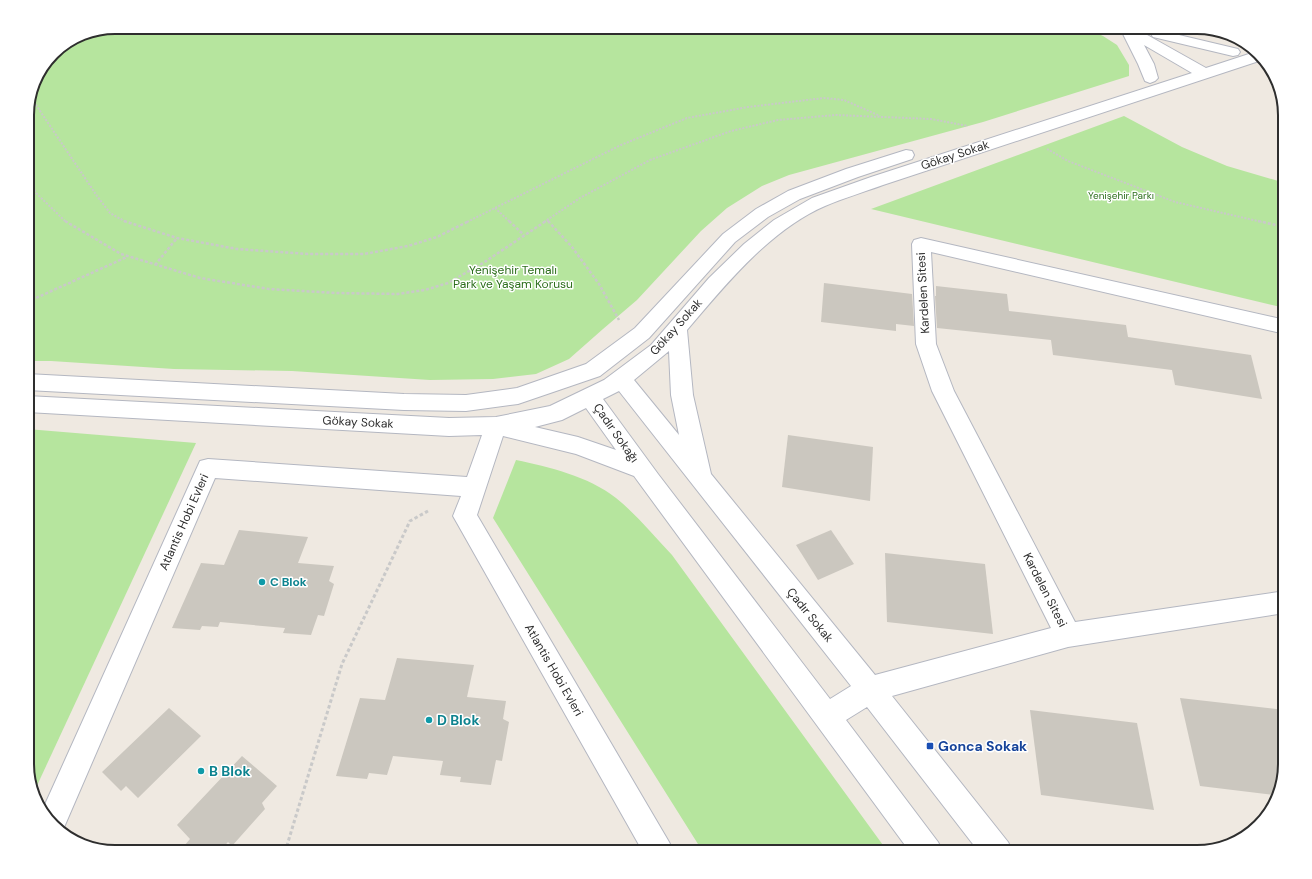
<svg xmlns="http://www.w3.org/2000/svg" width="1312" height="879" font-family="'DM Sans',sans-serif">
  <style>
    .green { fill: #b6e59e }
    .building { fill: #cbc7bf }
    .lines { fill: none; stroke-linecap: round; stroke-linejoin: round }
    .minor-casing { stroke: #b4b7c1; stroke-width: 2 }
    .path-far2 { stroke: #c9c9c9; stroke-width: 2; stroke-dasharray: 2 1.5; stroke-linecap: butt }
    .path-far1 { stroke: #c9c9c9; stroke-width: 2.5; stroke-dasharray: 3 2; stroke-linecap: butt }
    .path { stroke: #c9c9c9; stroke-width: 3; stroke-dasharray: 3.5 2.5; stroke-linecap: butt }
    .minor { fill: #fff; fill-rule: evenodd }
    .culture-dot { fill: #0f9aa8; stroke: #fff; stroke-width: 1.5 }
    .transit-dot { fill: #1a4fb4; stroke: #fff; stroke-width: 1.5 }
    .labels { text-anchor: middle; stroke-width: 3; stroke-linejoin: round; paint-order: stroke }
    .far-park-label { font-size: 10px; fill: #2c6e1b; stroke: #fff }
    .street-label { font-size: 12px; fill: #2e2e2e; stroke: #fff }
    .park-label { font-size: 12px; fill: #2c6e1b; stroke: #fff }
    .culture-label { font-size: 12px; font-weight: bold; fill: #0d838f; stroke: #fff; text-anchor: start }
    .near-culture-label { font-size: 14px; font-weight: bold; fill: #0d838f; stroke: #fff; text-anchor: start }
    .near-transit-label { font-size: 14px; font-weight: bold; fill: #164399; stroke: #fff; text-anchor: start }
    .rim { fill: none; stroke: #2e2e2e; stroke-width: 2 }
  </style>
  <rect width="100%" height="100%" fill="#efe9e1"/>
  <g class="green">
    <path d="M115,27H1084L1103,36L1117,45L1129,65V76L983,122L789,175L762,186L727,208L701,231L637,300L603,329L569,359L536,374L493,379L430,380L292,371L174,369L51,361H27V110L34,81L53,53L82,34Z"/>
    <path d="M1124,116L1182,147L1227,166L1285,183V308L871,209Z"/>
    <path d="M27,429L196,443L34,792L27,769Z"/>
    <path d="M516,460C549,467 588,476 616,498C636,514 654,536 672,555L888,852H703L493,518Z"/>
  </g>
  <g class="building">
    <path d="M824,283L912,294L914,326L896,324V331L821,322Z"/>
    <path d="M936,286L1007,294L1009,311L1126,325L1128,337L1251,355L1262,399L1175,385L1172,370L1053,355L1051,340L937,328L935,296H936Z"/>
    <path d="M788,435L873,447L870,501L782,487Z"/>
    <path d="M239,530L308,537L298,563L334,566L329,581L334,584L324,616L318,615L311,635L283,633L285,628L220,622L218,627L202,626L200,630L172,628L201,563L224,565Z"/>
    <path d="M831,530L854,564L818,580L796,545Z"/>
    <path d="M885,553L985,564L993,634L887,622Z"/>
    <path d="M397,658L474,665L467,697L506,701L503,719L509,722L502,761L496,760L491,785L460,782L461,777L440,775L443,761L393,756L387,775L369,773L367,779L336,776L360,698L385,700Z"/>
    <path d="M1180,698L1285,710V764L1275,795L1200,786Z"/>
    <path d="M169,708L201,736L138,798L126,786L121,791L102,772Z"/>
    <path d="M1030,710L1137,723L1154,810L1041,795Z"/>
    <path d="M242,756L277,786L262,803L265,809L232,846L228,842L219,852H179L190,839L177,825Z"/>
  </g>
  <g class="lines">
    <g class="minor-casing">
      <g id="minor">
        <path d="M1115,27H1133L1206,68L1255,52L1262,60L883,185C864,192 844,198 825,206C771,229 725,285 687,330L693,395L711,474L875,675L1051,628L932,391L916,344L912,244L914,240L921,238L1285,320V334L931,252L936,344L954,391L1075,622L1285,591V613L1068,647L892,696L1008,842L1013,852H979L867,707L846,720L938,842L943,852H910L634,476L576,454L503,436L477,515L669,842L674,852H643L457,523L453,516L461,496L215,478L62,832L42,811L200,461L208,459L467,477L482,435L449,436L27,412V396L449,418L496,417L550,406L604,380L651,345L709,278L744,244L774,220L812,198L871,177L1192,73L1144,45L1154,64L1158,78L1155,81L1150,83L1145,81L1138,64L1123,34ZM669,351L671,395L679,435L634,380ZM619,391L851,686L830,699L658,474L603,399ZM586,408L616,450L578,437L535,427L562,420Z"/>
        <path d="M1158,30L1238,49L1240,52L1238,55L1233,56L1153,37L1151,34L1153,31Z"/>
        <path d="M906,150L912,151L914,155L912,159L858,177L800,199L768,217L735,242L649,338L600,376L518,404L466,411L404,410L27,390V374L404,394L466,395L517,388L586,364L635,328L723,234L756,209L788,191L846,169Z"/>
      </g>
    </g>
    <g class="path-far2">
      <path d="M30,96L97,196L110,213L126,222"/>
      <path d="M1047,149L1068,161L1175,202L1262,222"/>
      <path d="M27,174L36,193L66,222"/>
      <path d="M495,208L510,222"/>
      <path d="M547,220L549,222"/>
      <path d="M467,222L621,145L687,118L748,107L824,98L844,100L880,116"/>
      <path d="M544,222L580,198L650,160L731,131L778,120L836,115L931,119L968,126"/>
    </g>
    <g class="path-far1">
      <path d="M65,221L121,254L200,278L269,289L336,293L398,294L425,290L448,283L483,263L546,221"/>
      <path d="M124,221L177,238L237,249L308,254H364L408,246L437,237L469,221"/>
      <path d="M509,221L524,235"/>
      <path d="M548,221L572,247L599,284L619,320"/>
      <path d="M1258,221L1285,227"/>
      <path d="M155,265L177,238"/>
      <path d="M27,302L127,257"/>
    </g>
    <path class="path" d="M285,852L342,664L410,521L428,511"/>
    <use href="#minor" class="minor"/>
  </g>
  <g class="culture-dot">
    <circle cx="262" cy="582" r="4"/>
    <circle cx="429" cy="720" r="4"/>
    <circle cx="201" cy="771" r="4"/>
  </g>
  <rect class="transit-dot" x="926" y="742" width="8" height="8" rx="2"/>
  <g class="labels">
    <g class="far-park-label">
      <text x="1121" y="199">Yenişehir Parkı</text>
    </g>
    <g class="street-label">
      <text transform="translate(955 155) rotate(-18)" y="4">Gökay Sokak</text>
      <text transform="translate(923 293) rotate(-93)" y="4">Kardelen Sitesi</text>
      <text transform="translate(676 327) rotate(-48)" y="4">Gökay Sokak</text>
      <text transform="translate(358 422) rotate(3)" y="4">Gökay Sokak</text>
      <text transform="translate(616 433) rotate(55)" y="4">Çadır Sokağı</text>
      <text transform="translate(184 522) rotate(-66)" y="4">Atlantis Hobi Evleri</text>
      <text transform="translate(1045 590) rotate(63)" y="4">Kardelen Sitesi</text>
      <text transform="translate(810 615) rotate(51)" y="4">Çadır Sokak</text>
      <text transform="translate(554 670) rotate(60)" y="4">Atlantis Hobi Evleri</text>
    </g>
    <g class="park-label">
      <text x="513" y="274">Yenişehir Temalı<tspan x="513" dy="14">Park ve Yaşam Korusu</tspan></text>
    </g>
    <g class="culture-label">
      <text x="270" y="586">C Blok</text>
    </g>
    <g class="near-culture-label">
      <text x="437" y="725">D Blok</text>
      <text x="209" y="776">B Blok</text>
    </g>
    <g class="near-transit-label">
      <text x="938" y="751">Gonca Sokak</text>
    </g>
  </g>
  <path d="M0 0H1312V879H0ZM115 34H1197A81 81 0 0 1 1278 115V764A81 81 0 0 1 1197 845H115A81 81 0 0 1 34 764V115A81 81 0 0 1 115 34Z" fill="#fff" fill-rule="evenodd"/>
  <path class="rim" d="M115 34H1197A81 81 0 0 1 1278 115V764A81 81 0 0 1 1197 845H115A81 81 0 0 1 34 764V115A81 81 0 0 1 115 34Z"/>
</svg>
